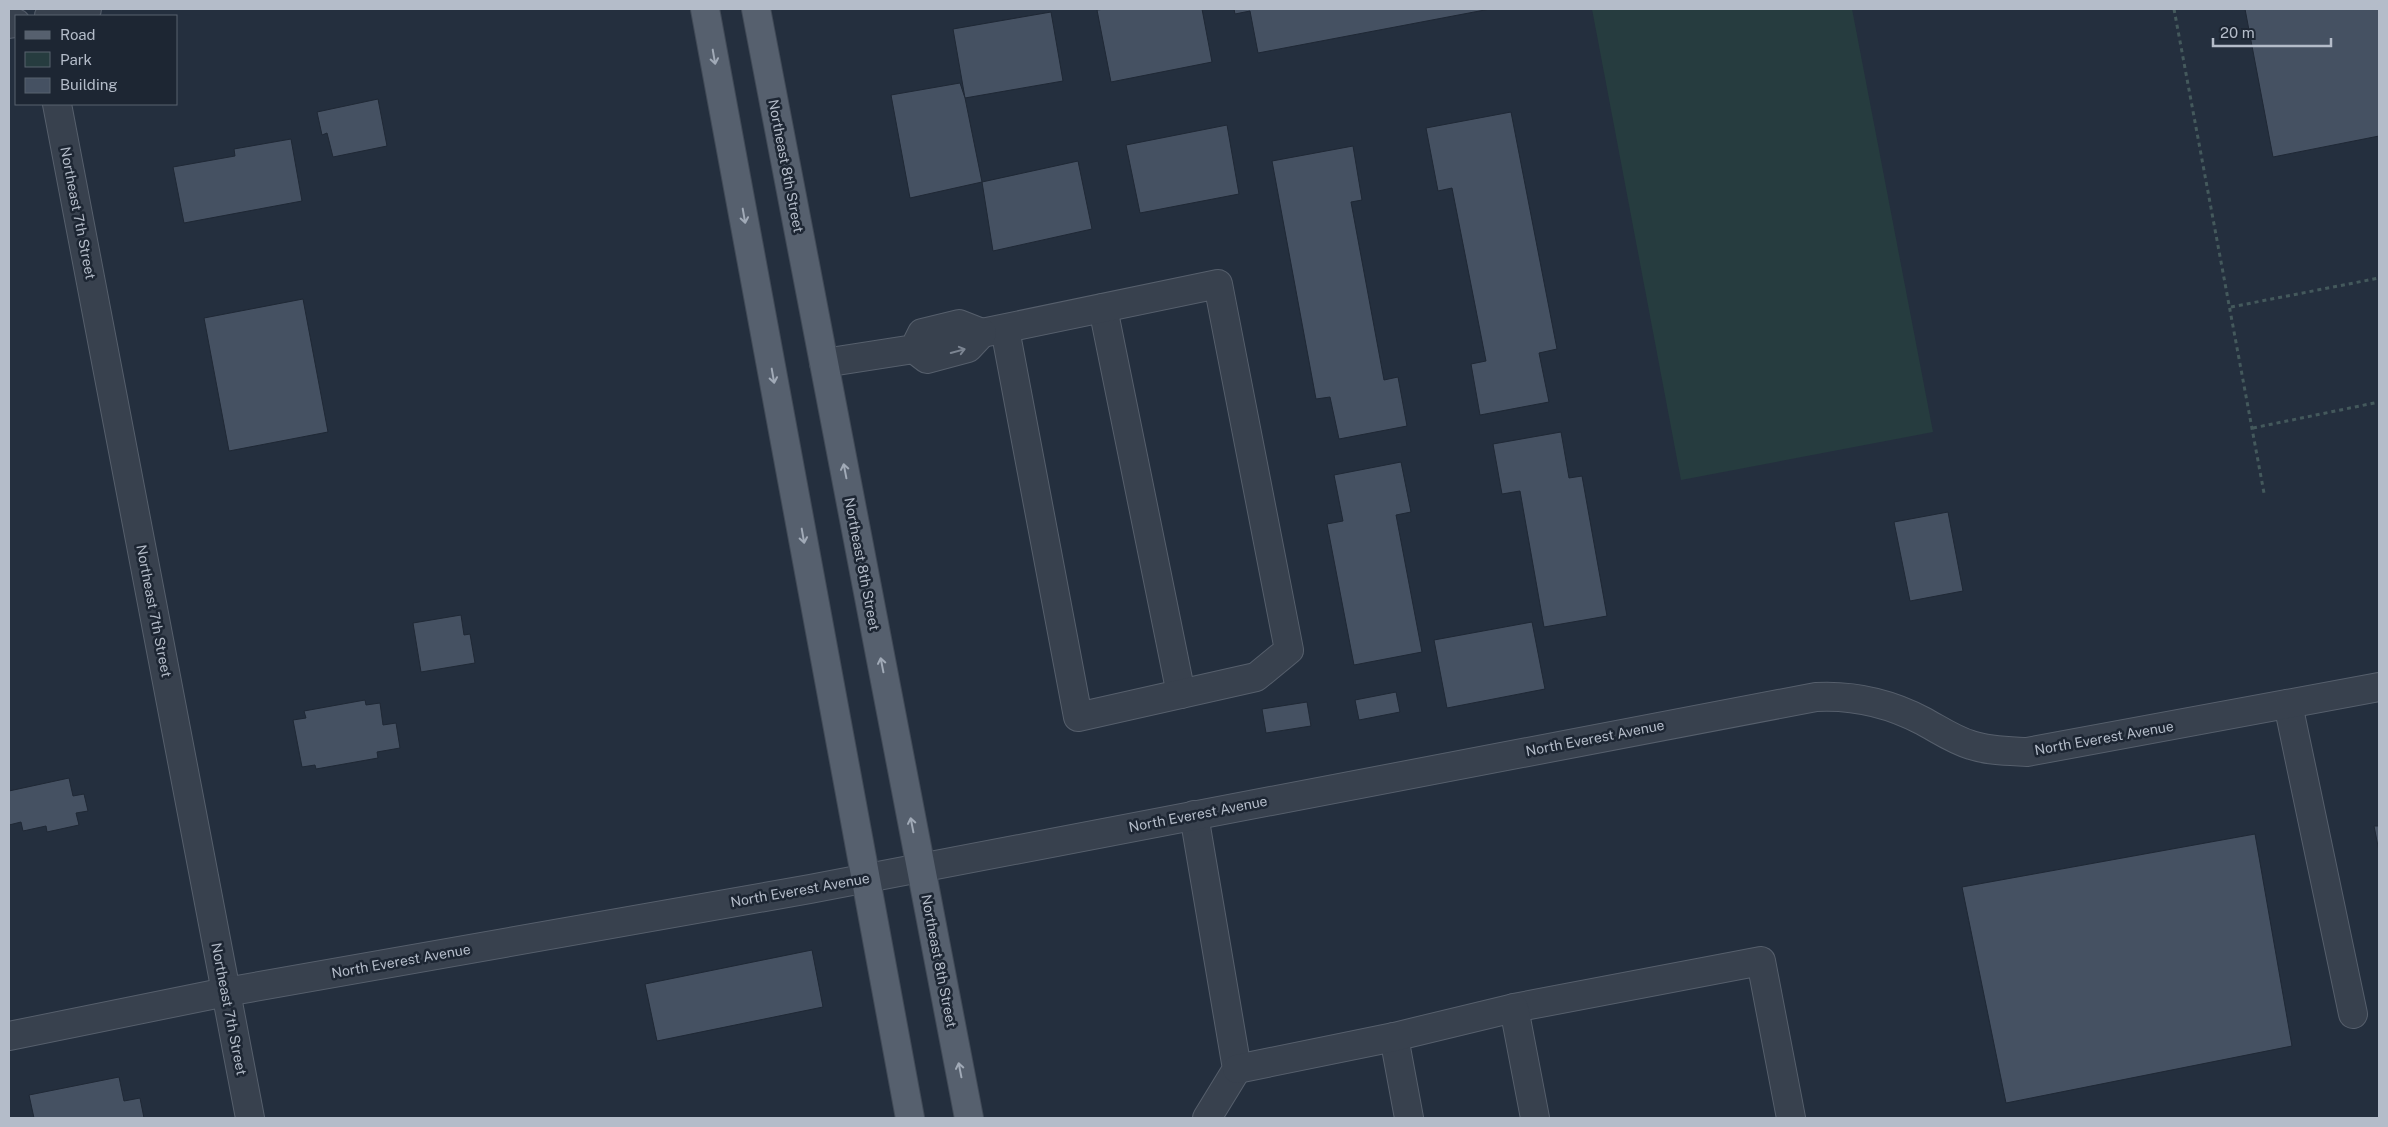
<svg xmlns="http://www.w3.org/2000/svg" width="2388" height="1127" font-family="'Public Sans',sans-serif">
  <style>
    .green { fill: #263c3f }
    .building { fill: #455162; stroke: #1f2835 }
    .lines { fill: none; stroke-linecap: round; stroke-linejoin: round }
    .minor-casing { stroke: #565f6c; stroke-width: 30 }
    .major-casing { stroke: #414a57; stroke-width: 30 }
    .path { stroke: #44595c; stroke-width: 3; stroke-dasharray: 4 4; stroke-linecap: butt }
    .minor { stroke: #38414e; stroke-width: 28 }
    .major { stroke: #56606e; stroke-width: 28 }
    .oneway { stroke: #a1aab7 }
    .oneway2 { stroke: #7c8592 }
    .labels { text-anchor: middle; stroke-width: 5; stroke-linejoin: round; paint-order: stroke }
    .street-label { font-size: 14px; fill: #b4bcc9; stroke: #1d2633 }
  </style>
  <rect width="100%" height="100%" fill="#242f3e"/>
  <path class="green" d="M1592,9H1852L1933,432L1681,480Z"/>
  <g class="building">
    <path d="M1105,9H1202L1212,62L1111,82L1097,10Z"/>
    <path d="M1234,9H1490L1258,53L1250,11L1235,14Z"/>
    <path d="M2245,9H2379V136L2273,157Z"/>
    <path d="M1051,12L1063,81L965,98L953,29Z"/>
    <path d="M960,83L965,98L982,182L910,198L891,95Z"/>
    <path d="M378,99L387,146L333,157L327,133L322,135L317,112Z"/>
    <path d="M1511,112L1557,349L1539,353L1549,402L1480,415L1471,364L1486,361L1452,188L1438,191L1426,128Z"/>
    <path d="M1227,125L1239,194L1140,213L1126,145Z"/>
    <path d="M291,139L302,201L184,223L173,167L235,156L234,149Z"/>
    <path d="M1353,146L1362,200L1351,202L1384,380L1398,377L1407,426L1339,439L1330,397L1316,399L1272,161Z"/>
    <path d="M1078,161L1092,229L993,251L982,182Z"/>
    <path d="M303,299L328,432L229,451L204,318Z"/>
    <path d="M1561,432L1569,478L1582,476L1607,616L1544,627L1520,491L1502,494L1493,444Z"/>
    <path d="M1401,462L1411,512L1396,515L1422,652L1354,665L1327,524L1343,521L1334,475Z"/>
    <path d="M1948,512L1963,591L1910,601L1894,522Z"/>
    <path d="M461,615L464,635L470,634L475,663L421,672L413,623Z"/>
    <path d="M1532,622L1545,689L1447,708L1434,640Z"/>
    <path d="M1396,692L1400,712L1359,720L1355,700Z"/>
    <path d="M365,700L366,705L380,703L383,725L396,723L400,748L377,752L378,758L316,769L315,765L302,767L293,720L306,718L304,711Z"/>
    <path d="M1307,702L1311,726L1266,733L1262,709Z"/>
    <path d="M69,778L73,796L84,794L88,811L76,813L79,825L47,832L46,826L23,831L21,822L9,825V791Z"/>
    <path d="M2374,826H2379V851Z"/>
    <path d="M2255,834L2292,1046L2006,1103L1962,887Z"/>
    <path d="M812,950L823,1007L657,1041L645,984Z"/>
    <path d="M119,1077L124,1101L140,1098L144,1118H34L29,1095Z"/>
  </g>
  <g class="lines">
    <g class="minor-casing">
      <g id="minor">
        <path d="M49,16L87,9"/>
        <path d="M9,24L16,23"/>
        <path d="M57,104L250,1118"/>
        <path d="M1103,308L1181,694"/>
        <path d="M982,333L1218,284L1289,650L1256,677L1078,717L1005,329"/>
        <path d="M824,363L914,349L927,359L968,348L982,333L959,324L922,333L914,349"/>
        <path d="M2288,704L2353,1014"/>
        <path d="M1194,815L1237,1069L1207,1118"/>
        <path d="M1514,1008L1761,961L1791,1118"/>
        <path d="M9,1036L226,992L810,889L1816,697C1855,695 1889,703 1923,721C1938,729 1954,740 1971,745C1989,751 2008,751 2027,752L2379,687"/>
        <path d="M1394,1037L1409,1118"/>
        <path d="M1237,1069L1394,1037L1514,1008L1535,1118"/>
      </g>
    </g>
    <g class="major-casing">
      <g id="major">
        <path d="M705,9L910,1118"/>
        <path d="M756,9L969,1118"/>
      </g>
    </g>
    <g class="path">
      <path d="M2174,9L2264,493"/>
      <path d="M2231,307L2379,278"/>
      <path d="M2253,428L2379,402"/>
    </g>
    <use href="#minor" class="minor"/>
    <use href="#major" class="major"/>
  </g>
  <defs><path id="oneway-shaft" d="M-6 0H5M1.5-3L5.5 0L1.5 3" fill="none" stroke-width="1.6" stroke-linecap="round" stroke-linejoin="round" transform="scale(1.25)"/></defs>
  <g class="oneway">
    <use href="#oneway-shaft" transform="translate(714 57) rotate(80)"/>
    <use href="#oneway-shaft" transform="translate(744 216) rotate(80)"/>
    <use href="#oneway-shaft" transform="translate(773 376) rotate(80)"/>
    <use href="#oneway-shaft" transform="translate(845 471) rotate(-101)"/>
    <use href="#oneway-shaft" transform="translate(803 536) rotate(80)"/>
    <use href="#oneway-shaft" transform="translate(882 665) rotate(-101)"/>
    <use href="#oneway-shaft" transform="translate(912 825) rotate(-101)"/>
    <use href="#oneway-shaft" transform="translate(960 1070) rotate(-101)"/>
  </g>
  <use class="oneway2" href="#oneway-shaft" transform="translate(958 351) rotate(-15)"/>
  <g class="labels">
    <g class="street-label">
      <text transform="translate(786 166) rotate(79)" y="5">Northeast 8th Street</text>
      <text transform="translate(78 213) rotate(79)" y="5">Northeast 7th Street</text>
      <text transform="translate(862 564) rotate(79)" y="5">Northeast 8th Street</text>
      <text transform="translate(154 611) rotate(79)" y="5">Northeast 7th Street</text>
      <text transform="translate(1595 738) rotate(-11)" y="5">North Everest Avenue</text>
      <text transform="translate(2104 738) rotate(-10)" y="5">North Everest Avenue</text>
      <text transform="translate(1198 814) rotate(-11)" y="5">North Everest Avenue</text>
      <text transform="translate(800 890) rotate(-10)" y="5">North Everest Avenue</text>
      <text transform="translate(401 961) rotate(-10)" y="5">North Everest Avenue</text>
      <text transform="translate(939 961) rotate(79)" y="5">Northeast 8th Street</text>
      <text transform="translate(229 1009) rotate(79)" y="5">Northeast 7th Street</text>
    </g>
  </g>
  <rect width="2388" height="1127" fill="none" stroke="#b4bcc9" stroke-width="20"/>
  <rect x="15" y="15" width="162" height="90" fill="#1d2633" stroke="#59626f"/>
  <rect x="25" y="31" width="25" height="8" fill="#56606e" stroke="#59626f"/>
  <text x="60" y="40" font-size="15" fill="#b4bcc9">Road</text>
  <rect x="25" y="52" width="25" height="15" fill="#263c3f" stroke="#59626f"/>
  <text x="60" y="65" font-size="15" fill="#b4bcc9">Park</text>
  <rect x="25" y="78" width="25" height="15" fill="#455162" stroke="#59626f"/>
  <text x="60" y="90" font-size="15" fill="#b4bcc9">Building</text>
  <path d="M2213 38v8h118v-8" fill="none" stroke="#b4bcc9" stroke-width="2.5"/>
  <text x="2220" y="38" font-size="15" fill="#b4bcc9" stroke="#1d2633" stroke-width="4" paint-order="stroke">20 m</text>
</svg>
